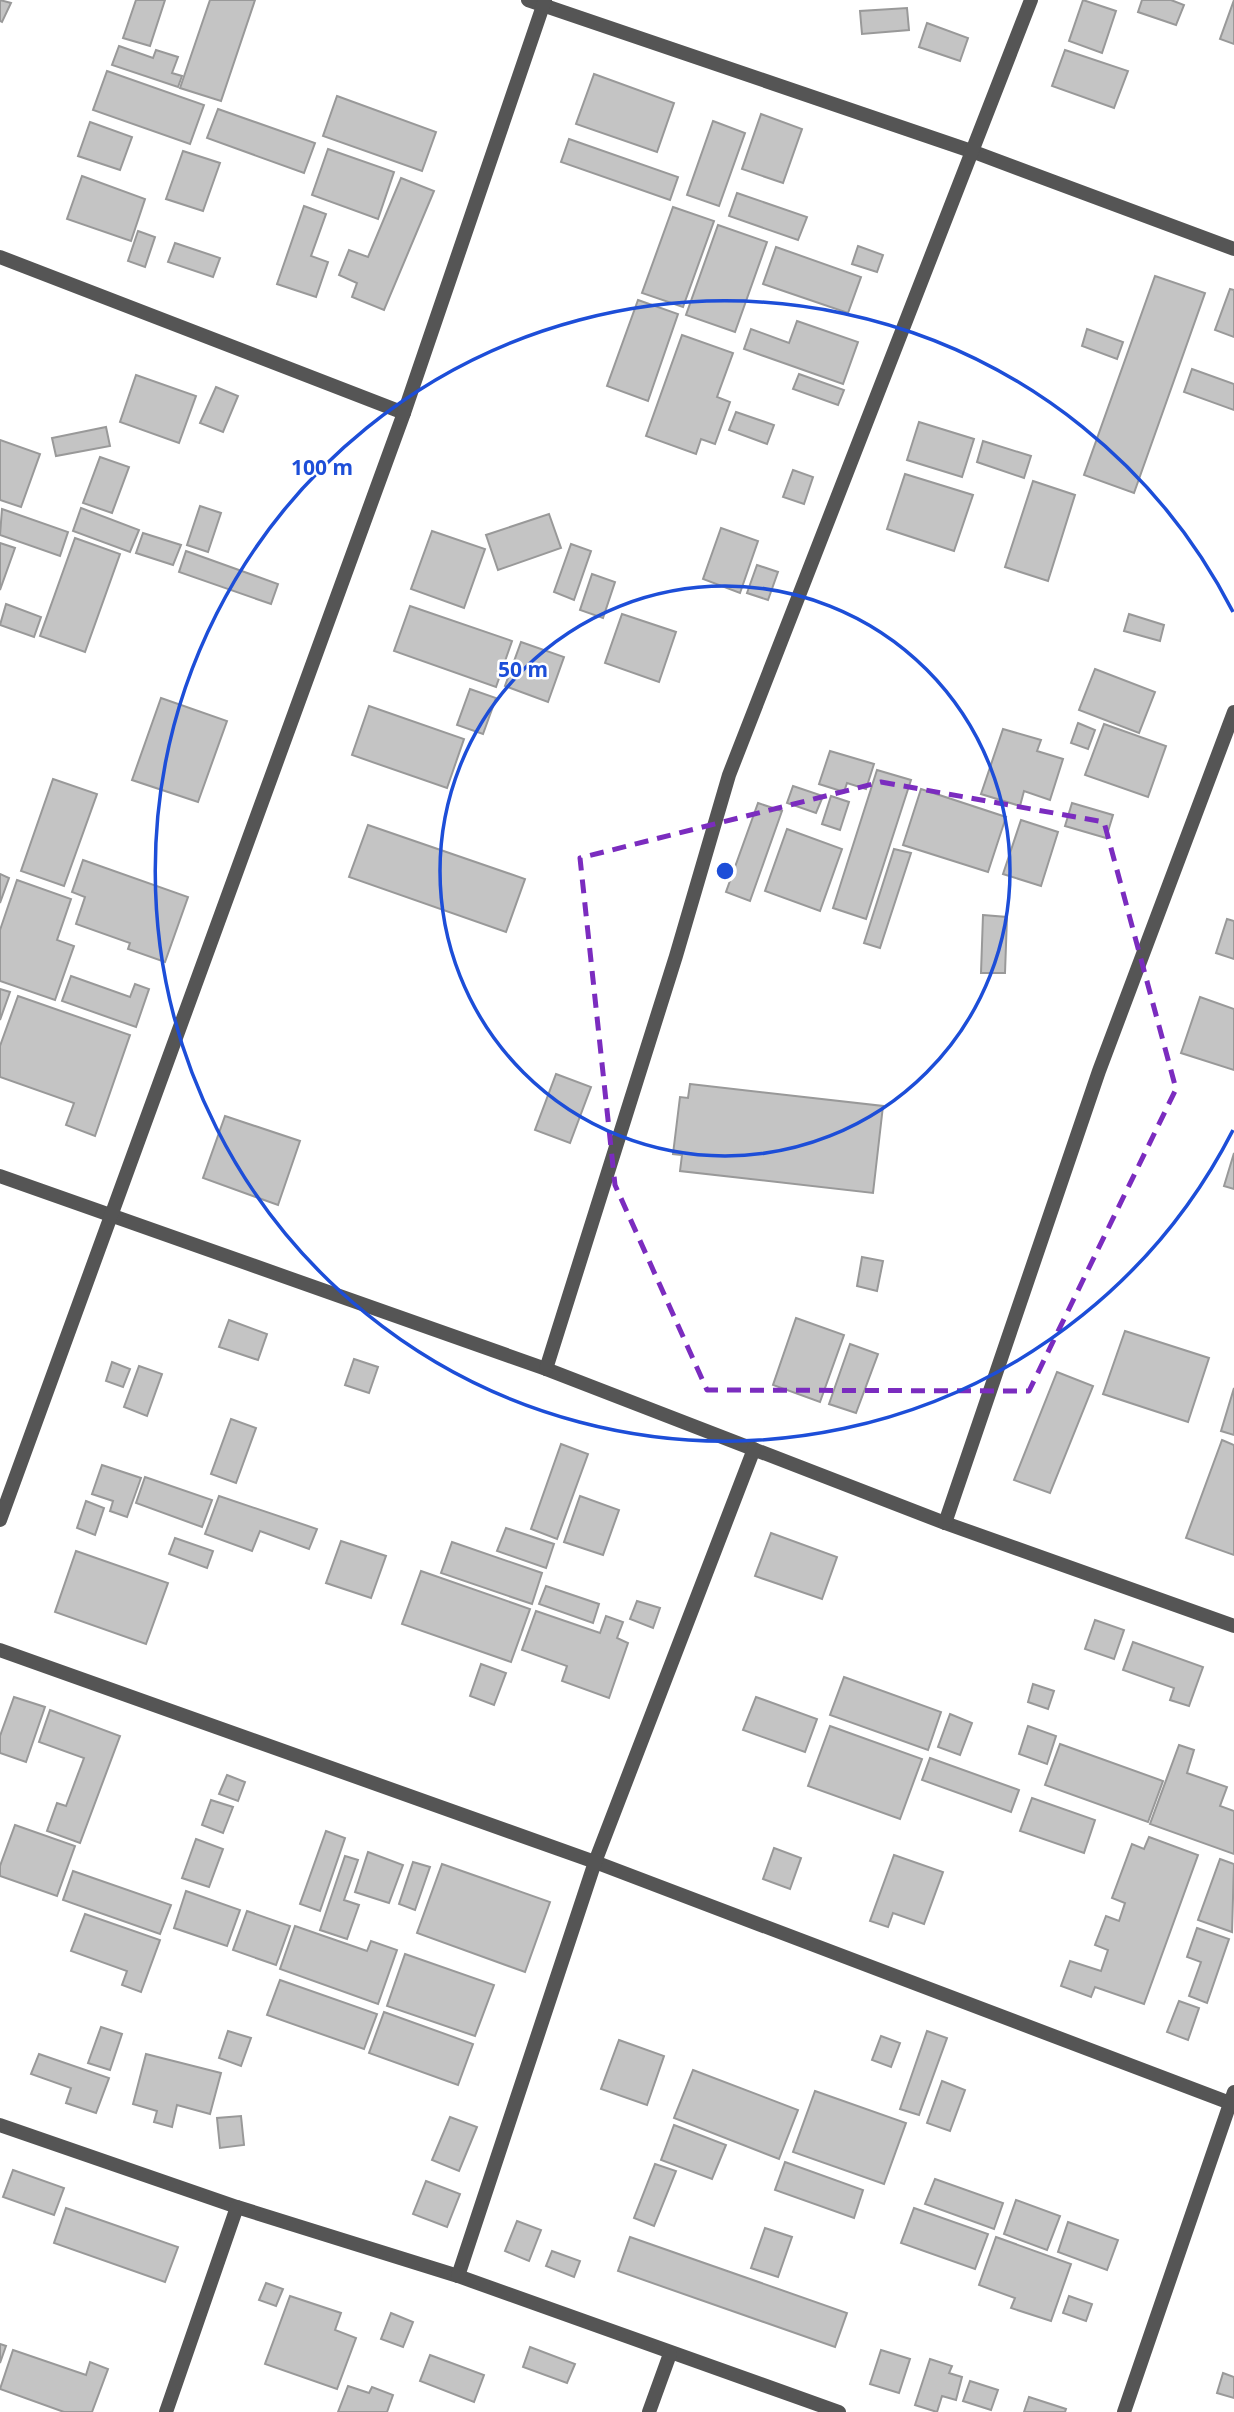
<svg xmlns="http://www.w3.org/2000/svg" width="1234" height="2412" font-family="'Noto Sans',sans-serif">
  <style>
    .building { fill: #c4c4c4; stroke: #999; stroke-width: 2 }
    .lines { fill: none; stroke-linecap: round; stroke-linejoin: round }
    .street { stroke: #555; stroke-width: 14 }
    .marked { fill: none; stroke: #7b2cbf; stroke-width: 5; stroke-dasharray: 14 9; stroke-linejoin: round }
    .ring { fill: none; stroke: #1d4ed8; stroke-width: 3.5 }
    .centre { fill: #1d4ed8; stroke: #fff; stroke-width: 3.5 }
    .ring-label { font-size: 21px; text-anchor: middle; font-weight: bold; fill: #1d4ed8; stroke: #fff; stroke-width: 5; stroke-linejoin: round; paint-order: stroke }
  </style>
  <rect width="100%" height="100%" fill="#fff"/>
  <g class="building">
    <path d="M0,0L11,3L2,22L0,21Z"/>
    <path d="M136,0H165L150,46L123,38Z"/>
    <path d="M210,0H255L221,101L180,88Z"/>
    <path d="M1083,0L1116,11L1102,53L1069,41Z"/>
    <path d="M1142,0H1171L1184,5L1176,25L1138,12Z"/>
    <path d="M1234,0V44L1220,39Z"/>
    <path d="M907,8L909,30L862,34L860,11Z"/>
    <path d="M927,23L968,38L960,61L919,47Z"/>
    <path d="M119,46L153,58L156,50L178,57L172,73L182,76L178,87L112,65Z"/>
    <path d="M1065,50L1128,71L1114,108L1052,86Z"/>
    <path d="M107,71L204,105L190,144L93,110Z"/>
    <path d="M594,74L674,103L657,152L576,124Z"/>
    <path d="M337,96L436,132L422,171L323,136Z"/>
    <path d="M218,109L315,143L304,173L207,138Z"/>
    <path d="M761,114L802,129L783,183L742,169Z"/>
    <path d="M713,121L745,133L719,206L687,195Z"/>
    <path d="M90,122L132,137L120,170L78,156Z"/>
    <path d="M569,139L678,177L670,200L561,162Z"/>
    <path d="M328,149L394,172L378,219L312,195Z"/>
    <path d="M183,151L220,163L203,211L166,199Z"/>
    <path d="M82,176L145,199L131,241L67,219Z"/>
    <path d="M401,178L434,191L384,310L352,297L357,283L339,275L349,250L368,257Z"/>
    <path d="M737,193L807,217L798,240L729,216Z"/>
    <path d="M304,206L326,214L311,256L328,262L316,297L277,284Z"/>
    <path d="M673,207L714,221L683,307L642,293Z"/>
    <path d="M718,225L767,242L735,332L686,315Z"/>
    <path d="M138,231L155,237L145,267L128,261Z"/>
    <path d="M175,243L220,258L213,277L168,262Z"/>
    <path d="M858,246L883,255L877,272L852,264Z"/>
    <path d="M776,247L861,277L848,313L763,284Z"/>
    <path d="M1155,276L1205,293L1134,493L1084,475Z"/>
    <path d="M1230,289L1234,290V337L1215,330Z"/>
    <path d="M638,300L678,314L648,401L607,386Z"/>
    <path d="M797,321L858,342L843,384L744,349L751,329L789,343Z"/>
    <path d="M1087,329L1123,342L1117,359L1082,346Z"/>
    <path d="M682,335L733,353L717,397L730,402L715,444L701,439L696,454L646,436Z"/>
    <path d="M1192,369L1234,384V410L1184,392Z"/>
    <path d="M799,374L844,390L838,405L793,389Z"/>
    <path d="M136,375L196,396L179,443L120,422Z"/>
    <path d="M216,387L238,396L223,432L200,423Z"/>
    <path d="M736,412L774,425L767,444L729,430Z"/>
    <path d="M919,422L974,439L962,477L907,460Z"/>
    <path d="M106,427L110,446L56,456L52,438Z"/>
    <path d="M0,440L40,454L21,507L0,500Z"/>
    <path d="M983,441L1031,456L1024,478L977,462Z"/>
    <path d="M100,457L129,467L112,513L83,503Z"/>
    <path d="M793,470L813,477L804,504L783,497Z"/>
    <path d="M905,474L973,495L954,551L887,529Z"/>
    <path d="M1033,481L1075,495L1048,581L1005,567Z"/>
    <path d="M200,506L221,513L208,552L187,545Z"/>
    <path d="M81,508L139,530L130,552L73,531Z"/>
    <path d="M2,509L68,532L60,556L0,535Z"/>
    <path d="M549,514L561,548L498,570L486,535Z"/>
    <path d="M721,528L758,541L740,593L703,579Z"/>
    <path d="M432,531L485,549L464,608L411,589Z"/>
    <path d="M143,533L181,545L173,565L136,553Z"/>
    <path d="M75,538L120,554L85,652L40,636Z"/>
    <path d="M0,543L15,548L0,590Z"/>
    <path d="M571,544L591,551L574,600L554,592Z"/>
    <path d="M186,551L278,584L271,604L179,572Z"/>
    <path d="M757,565L778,572L768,600L747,593Z"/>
    <path d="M592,574L615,582L603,618L580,610Z"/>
    <path d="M6,604L41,617L34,637L0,625Z"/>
    <path d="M410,606L512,641L496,687L394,651Z"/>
    <path d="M622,614L676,632L659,682L605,663Z"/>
    <path d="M1129,614L1164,625L1160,641L1124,631Z"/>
    <path d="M521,642L564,657L548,702L505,686Z"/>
    <path d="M1095,669L1155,692L1139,733L1079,710Z"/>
    <path d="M470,689L496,698L483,734L457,725Z"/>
    <path d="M161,698L227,721L198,802L132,780Z"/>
    <path d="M369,706L464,739L447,788L352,755Z"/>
    <path d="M1078,723L1095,730L1088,749L1071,743Z"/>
    <path d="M1104,724L1166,746L1148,797L1085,775Z"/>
    <path d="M1003,729L1041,740L1037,751L1063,759L1050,800L1024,791L1020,806L981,794Z"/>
    <path d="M830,751L874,764L866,789L847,783L844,792L819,784Z"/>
    <path d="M877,770L911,780L866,919L833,908Z"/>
    <path d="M53,779L97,794L64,886L21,871Z"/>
    <path d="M793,786L823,796L816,813L787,803Z"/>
    <path d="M921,789L1006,817L988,872L903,845Z"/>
    <path d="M831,796L849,802L840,830L822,824Z"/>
    <path d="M758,803L782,811L750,901L726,892Z"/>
    <path d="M1072,803L1113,815L1106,838L1065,826Z"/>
    <path d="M1021,820L1058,832L1041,886L1003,874Z"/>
    <path d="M368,825L525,879L506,932L349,877Z"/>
    <path d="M787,829L842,849L820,911L765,891Z"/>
    <path d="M894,849L911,853L880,948L864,943Z"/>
    <path d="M83,860L188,897L165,962L128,949L130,943L76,924L85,897L72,892Z"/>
    <path d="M0,874L9,878L0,903Z"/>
    <path d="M17,880L71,899L57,940L74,946L55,1000L0,981V930Z"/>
    <path d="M983,915L1007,917L1005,973H981Z"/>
    <path d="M1227,919L1234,921V959L1216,953Z"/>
    <path d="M71,976L130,997L135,984L149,989L136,1027L62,1001Z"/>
    <path d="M0,989L10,992L0,1020Z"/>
    <path d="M18,996L130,1035L95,1136L66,1125L74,1103L0,1077V1046Z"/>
    <path d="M1200,997L1234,1009V1070L1181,1053Z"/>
    <path d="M556,1074L591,1087L570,1143L535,1130Z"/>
    <path d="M690,1084L883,1106L873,1193L680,1171L682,1155L673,1154L680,1097L688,1098Z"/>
    <path d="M225,1116L300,1141L278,1205L203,1178Z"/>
    <path d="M1234,1153V1189L1224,1186Z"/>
    <path d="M862,1257L883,1261L877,1291L857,1286Z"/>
    <path d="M796,1318L844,1335L820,1402L773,1385Z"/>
    <path d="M229,1320L267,1334L258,1360L219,1347Z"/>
    <path d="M1125,1331L1209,1358L1188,1422L1103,1394Z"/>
    <path d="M850,1344L878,1354L856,1413L829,1404Z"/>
    <path d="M354,1359L378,1367L369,1393L345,1385Z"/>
    <path d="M112,1362L130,1369L123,1387L106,1381Z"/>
    <path d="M139,1366L162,1374L147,1416L124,1407Z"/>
    <path d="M1057,1372L1093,1386L1050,1493L1014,1480Z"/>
    <path d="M1234,1388V1435L1221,1431Z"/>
    <path d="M231,1419L256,1428L236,1483L211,1474Z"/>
    <path d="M1222,1440L1234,1445V1555L1186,1538Z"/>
    <path d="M561,1444L588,1454L557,1539L531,1529Z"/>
    <path d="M102,1465L141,1478L127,1517L110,1511L113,1501L92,1494Z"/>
    <path d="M145,1477L212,1500L202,1527L136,1503Z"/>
    <path d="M219,1496L317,1529L309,1549L260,1531L252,1551L205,1534Z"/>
    <path d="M580,1496L619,1510L603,1555L564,1542Z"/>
    <path d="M86,1501L104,1508L95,1535L77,1528Z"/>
    <path d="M506,1528L554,1544L546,1568L497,1551Z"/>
    <path d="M771,1533L837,1557L822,1599L755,1576Z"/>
    <path d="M175,1538L213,1551L207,1568L169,1554Z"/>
    <path d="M341,1541L386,1556L371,1598L326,1583Z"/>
    <path d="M452,1542L542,1573L532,1604L441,1573Z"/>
    <path d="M76,1551L168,1583L146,1644L55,1612Z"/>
    <path d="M421,1571L530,1609L511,1662L402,1624Z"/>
    <path d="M546,1586L599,1604L593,1623L539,1604Z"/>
    <path d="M637,1601L660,1608L653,1628L630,1619Z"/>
    <path d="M536,1611L600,1633L606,1616L623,1622L617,1638L628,1643L609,1698L562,1681L567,1666L522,1650Z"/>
    <path d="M1095,1620L1124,1630L1114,1659L1085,1649Z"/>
    <path d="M1133,1642L1203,1667L1189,1706L1170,1700L1174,1688L1123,1670Z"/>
    <path d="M481,1664L506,1673L494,1705L470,1696Z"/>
    <path d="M844,1677L941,1712L928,1750L830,1715Z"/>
    <path d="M1033,1684L1054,1691L1048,1709L1028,1702Z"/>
    <path d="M14,1697L45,1707L26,1762L0,1753V1736Z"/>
    <path d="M756,1697L817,1719L805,1752L743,1730Z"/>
    <path d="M50,1710L120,1736L80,1843L47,1831L57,1803L66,1806L84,1758L39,1742Z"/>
    <path d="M950,1714L972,1723L960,1755L938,1747Z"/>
    <path d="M830,1726L922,1759L900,1819L808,1786Z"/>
    <path d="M1028,1726L1056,1736L1047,1764L1019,1754Z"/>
    <path d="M1060,1744L1163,1781L1148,1822L1045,1785Z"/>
    <path d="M1179,1745L1194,1750L1187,1773L1227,1787L1220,1806L1234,1811V1854L1150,1824Z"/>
    <path d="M930,1758L1019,1790L1011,1812L922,1780Z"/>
    <path d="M227,1775L245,1782L238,1801L219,1794Z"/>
    <path d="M1032,1798L1095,1820L1084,1853L1020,1831Z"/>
    <path d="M211,1800L233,1807L223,1833L202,1825Z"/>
    <path d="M15,1825L75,1846L57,1896L0,1876V1866Z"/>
    <path d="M326,1831L345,1838L320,1911L300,1904Z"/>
    <path d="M1149,1837L1198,1855L1144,2004L1095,1987L1091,1997L1061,1986L1070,1961L1101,1971L1108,1950L1095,1945L1106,1916L1119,1921L1125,1903L1112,1898L1132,1844L1144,1849Z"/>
    <path d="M196,1839L223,1849L209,1887L182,1878Z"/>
    <path d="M774,1848L801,1858L790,1889L763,1879Z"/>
    <path d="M368,1852L403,1865L389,1903L355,1892Z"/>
    <path d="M894,1855L943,1872L924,1924L893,1913L888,1927L870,1921Z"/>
    <path d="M345,1856L358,1860L344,1900L359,1905L347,1939L320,1930Z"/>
    <path d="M1220,1859L1234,1864L1232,1932L1198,1920Z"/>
    <path d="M413,1862L430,1867L415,1910L399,1904Z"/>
    <path d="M442,1864L550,1902L525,1972L417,1933Z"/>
    <path d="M73,1871L171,1905L160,1934L63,1900Z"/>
    <path d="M186,1891L240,1910L227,1946L174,1928Z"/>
    <path d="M247,1911L290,1926L276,1965L233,1950Z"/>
    <path d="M85,1914L160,1940L141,1992L122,1985L127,1971L71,1951Z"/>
    <path d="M295,1926L367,1951L371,1941L397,1950L378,2004L280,1969Z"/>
    <path d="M1197,1928L1229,1939L1207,2003L1189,1996L1201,1962L1187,1957Z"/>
    <path d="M405,1954L494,1985L475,2036L387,2006Z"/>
    <path d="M280,1980L377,2014L364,2049L267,2015Z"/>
    <path d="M1179,2001L1199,2008L1188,2040L1167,2032Z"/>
    <path d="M384,2012L473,2044L458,2085L369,2053Z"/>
    <path d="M101,2027L122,2034L110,2070L88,2063Z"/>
    <path d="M228,2031L251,2038L241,2066L219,2058Z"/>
    <path d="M927,2031L947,2038L919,2115L900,2109Z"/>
    <path d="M881,2036L900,2043L891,2067L872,2060Z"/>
    <path d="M619,2040L664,2056L647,2105L601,2089Z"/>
    <path d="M39,2054L109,2078L96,2113L66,2103L71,2088L31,2074Z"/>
    <path d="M146,2054L221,2073L210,2114L177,2105L172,2127L154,2122L157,2111L133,2104Z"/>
    <path d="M693,2070L798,2110L779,2159L674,2118Z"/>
    <path d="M942,2081L965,2090L950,2131L927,2123Z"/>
    <path d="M815,2091L906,2123L884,2184L793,2152Z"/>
    <path d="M241,2116L244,2145L220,2148L217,2118Z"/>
    <path d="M450,2117L477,2127L459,2171L432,2160Z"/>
    <path d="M674,2125L726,2145L712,2179L661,2160Z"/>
    <path d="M785,2162L863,2190L854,2218L775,2190Z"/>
    <path d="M655,2164L676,2171L654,2226L634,2218Z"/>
    <path d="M13,2170L64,2188L54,2215L3,2197Z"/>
    <path d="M935,2179L1003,2203L994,2229L925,2204Z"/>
    <path d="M426,2181L460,2194L447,2227L413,2214Z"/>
    <path d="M1016,2200L1060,2216L1047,2250L1004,2234Z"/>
    <path d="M66,2208L178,2247L165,2282L54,2243Z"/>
    <path d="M914,2208L988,2234L975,2269L901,2243Z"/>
    <path d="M517,2221L541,2230L529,2261L505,2251Z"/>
    <path d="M1068,2222L1118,2240L1107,2270L1058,2252Z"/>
    <path d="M765,2228L792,2237L778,2277L751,2268Z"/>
    <path d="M630,2237L847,2313L835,2347L618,2271Z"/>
    <path d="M996,2237L1071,2264L1051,2321L1011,2308L1015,2298L979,2285Z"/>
    <path d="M552,2251L580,2261L574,2277L546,2266Z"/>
    <path d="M266,2283L283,2289L276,2306L259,2300Z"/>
    <path d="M290,2296L341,2313L335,2330L356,2338L337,2389L265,2364Z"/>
    <path d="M1069,2296L1092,2304L1086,2321L1063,2313Z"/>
    <path d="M391,2313L413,2322L403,2347L381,2339Z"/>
    <path d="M0,2344L6,2346L0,2363Z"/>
    <path d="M530,2347L575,2364L567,2383L523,2367Z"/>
    <path d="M13,2350L86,2375L90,2362L108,2369L92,2412H64L0,2389Z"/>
    <path d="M881,2350L910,2359L899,2393L870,2384Z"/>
    <path d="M430,2355L484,2375L474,2402L420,2381Z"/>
    <path d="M930,2359L952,2366L949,2373L962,2377L956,2400L942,2396L937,2412L915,2405Z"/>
    <path d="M1223,2373L1234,2377V2398L1217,2393Z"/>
    <path d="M970,2381L998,2390L991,2410L963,2401Z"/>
    <path d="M348,2386L369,2393L372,2387L393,2395L387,2412H338Z"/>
    <path d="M1029,2397L1066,2409L1065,2412H1024Z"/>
  </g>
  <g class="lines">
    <g class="street">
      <path d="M528,0L974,152L1234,249"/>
      <path d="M0,257L404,413"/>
      <path d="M0,1176L546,1369L945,1523L1234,1626"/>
      <path d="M546,1369L676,956L729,775L1031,0"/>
      <path d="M0,1520L404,413L545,0"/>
      <path d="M945,1523L1099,1071L1234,712"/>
      <path d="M0,1650L595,1862L1230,2103"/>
      <path d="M0,2125L237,2207L458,2276L839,2412"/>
      <path d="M458,2276L595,1862L754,1449"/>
      <path d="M166,2412L237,2207"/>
      <path d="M649,2412L670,2354"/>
      <path d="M1124,2412L1234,2092"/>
    </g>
  </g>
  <path class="marked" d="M881,782L1104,822L1176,1089L1029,1391L707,1390L615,1185L580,858Z"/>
  <g class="ring">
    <circle cx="725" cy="871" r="285"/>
    <path d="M1233 1130A570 570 0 1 1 1233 612"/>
  </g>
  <circle cx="725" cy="871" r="10" class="centre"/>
  <g class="ring-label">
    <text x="322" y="475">100 m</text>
    <text x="523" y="677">50 m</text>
  </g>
</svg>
